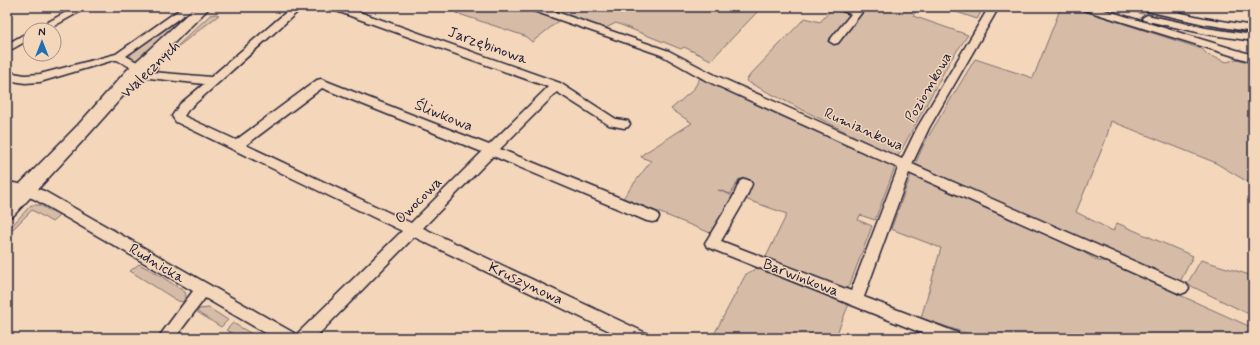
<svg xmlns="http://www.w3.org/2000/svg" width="1260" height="345" font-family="Mynerve,sans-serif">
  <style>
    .green { fill: #d6bca7; stroke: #7c6f71 }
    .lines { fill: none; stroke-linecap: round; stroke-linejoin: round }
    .street-casing { stroke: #22223b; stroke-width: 3 }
    .secondary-casing { stroke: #22223b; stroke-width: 3 }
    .street { fill: #f4d6ba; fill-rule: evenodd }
    .secondary { fill: #f4d6ba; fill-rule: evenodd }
    .labels { text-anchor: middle; stroke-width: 3; stroke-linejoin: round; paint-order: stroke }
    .street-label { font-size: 15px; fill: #22223b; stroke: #f4d6ba }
  </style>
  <rect width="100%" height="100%" fill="#f4d6ba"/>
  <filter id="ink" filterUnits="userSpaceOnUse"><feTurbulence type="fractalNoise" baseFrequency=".025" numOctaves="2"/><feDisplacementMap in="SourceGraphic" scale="8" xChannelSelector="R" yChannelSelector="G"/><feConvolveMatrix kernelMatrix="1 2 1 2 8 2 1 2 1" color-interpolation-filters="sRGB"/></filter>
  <g filter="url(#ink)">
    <g class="green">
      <path d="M197,7L141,58L136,60L128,59L131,57L130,55L132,52Z"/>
      <path d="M473,7H762L711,60L684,47L681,49L616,23L597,32L560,20L532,42L525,36L456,13Z"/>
      <path d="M834,7L849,12L853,7H919L913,16L968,35L950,61L897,158L746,81L750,75L805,18L820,22Z"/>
      <path d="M942,7H984L977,19Z"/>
      <path d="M1061,7H1072L1202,49L1208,55L1227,62L1237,59L1253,64V185L1214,162L1111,121L1106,139L1076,212L1113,231L1117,223L1193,256L1180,282L915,164L925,142L975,59L1033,78Z"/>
      <path d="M1117,7H1131L1191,22L1253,32V35C1207,30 1161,20 1117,7Z"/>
      <path d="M215,14L219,15L172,51L210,15Z"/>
      <path d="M700,78L895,167L875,220L860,215L858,220L872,226L850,284L847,288L838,287L764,261L787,214L745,199L752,183L739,179L731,194L718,190L733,196L713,234L623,198L651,161L641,157L643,154L692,123L671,109L693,90Z"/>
      <path d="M911,175L1080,250L1098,261H1104L1253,328V338H974V336L921,318L941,248L891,229Z"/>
      <path d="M31,205H40L59,216L52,222L32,210L7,235V231Z"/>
      <path d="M1201,260L1253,276V316L1187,284Z"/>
      <path d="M139,264L156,273L185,292L186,295L183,302L178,301L130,271Z"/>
      <path d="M759,267L849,304L835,338H712L746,274Z"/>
      <path d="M209,308L228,320L221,327L197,312L199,309Z"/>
      <path d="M233,323L252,334L247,338L243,336L240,338L226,330Z"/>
    </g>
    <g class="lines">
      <g class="street-casing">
        <g id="street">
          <path d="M75,7H88L47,30H34Z"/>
          <path d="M183,7H195L126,56L139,63L155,66L157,68L155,70C142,74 128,66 117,60H114L40,82L25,83L7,80V72L25,75L40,74L116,54Z"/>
          <path d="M292,7H303L188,110L184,116L236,140L317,80L321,79L489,145L548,87L331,9L330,7H345L560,83L616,119L628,121L630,124L628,127L624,128L609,125L557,92L500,149L657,213L659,217L657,221L652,222L647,221L493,156L423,228L646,333L648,338H624L414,237L315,338H296L298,333L402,231L176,122L172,116L180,104L204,84L140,77L136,76L134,74L136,72L140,71L211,77ZM322,88L482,152L411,223L246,145Z"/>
          <path d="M527,7H542L669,51L715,75L902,159L917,128L989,7H999L929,128L912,164L1186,284L1189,288L1186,292L1181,294L1176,292L909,173L864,297L958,333L960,338H934L707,247L705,243L733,197L740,181L745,179L750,181L752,184L746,198L721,241L851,291L898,168L707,81L661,55L528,9Z"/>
          <path d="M836,7L855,8L866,7L838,43L834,44L829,41L851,14L837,9Z"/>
          <path d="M1080,7H1095L1253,55V62L1081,9Z"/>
          <path d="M1137,7H1155L1204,18L1253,26V32L1204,24L1138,9Z"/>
          <path d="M1147,15L1206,28L1253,35V41L1206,34L1143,20L1142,18Z"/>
          <path d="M30,31V39L7,52V44Z"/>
          <path d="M7,182L26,185L44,191L294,333L296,338H274L205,298L175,338H158L193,291L34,199L24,195L7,192Z"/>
        </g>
      </g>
      <g class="secondary-casing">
        <path id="secondary" d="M195,7H210L139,78L90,133L14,215L7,218V197L78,125L127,70Z"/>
      </g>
      <use href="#street" class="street"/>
      <use href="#secondary" class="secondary"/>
    </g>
  </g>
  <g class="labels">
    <g class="street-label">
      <text transform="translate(488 45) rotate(20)" y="5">Jarzębinowa</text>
      <text transform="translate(150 69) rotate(-44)" y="5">Walecznych</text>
      <text transform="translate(928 87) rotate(-60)" y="5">Poziomkowa</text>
      <text transform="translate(444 115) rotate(22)" y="5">Śliwkowa</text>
      <text transform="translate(864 129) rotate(24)" y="5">Rumiankowa</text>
      <text transform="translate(418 200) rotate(-45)" y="5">Owocowa</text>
      <text transform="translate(157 263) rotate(31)" y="5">Rudnicka</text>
      <text transform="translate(801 277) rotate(21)" y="5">Barwinkowa</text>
      <text transform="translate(526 283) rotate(25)" y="5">Kruszynowa</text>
    </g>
  </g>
  <rect width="1260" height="345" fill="none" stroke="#f4d6ba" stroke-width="24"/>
  <rect x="12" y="12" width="1236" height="321" fill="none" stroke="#22223b" stroke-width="1.5" filter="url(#ink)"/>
  <g transform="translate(42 42)"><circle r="19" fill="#f4d6ba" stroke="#a08e87"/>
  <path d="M0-3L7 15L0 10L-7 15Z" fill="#1f6fb2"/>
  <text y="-6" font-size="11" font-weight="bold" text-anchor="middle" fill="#22223b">N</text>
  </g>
</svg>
